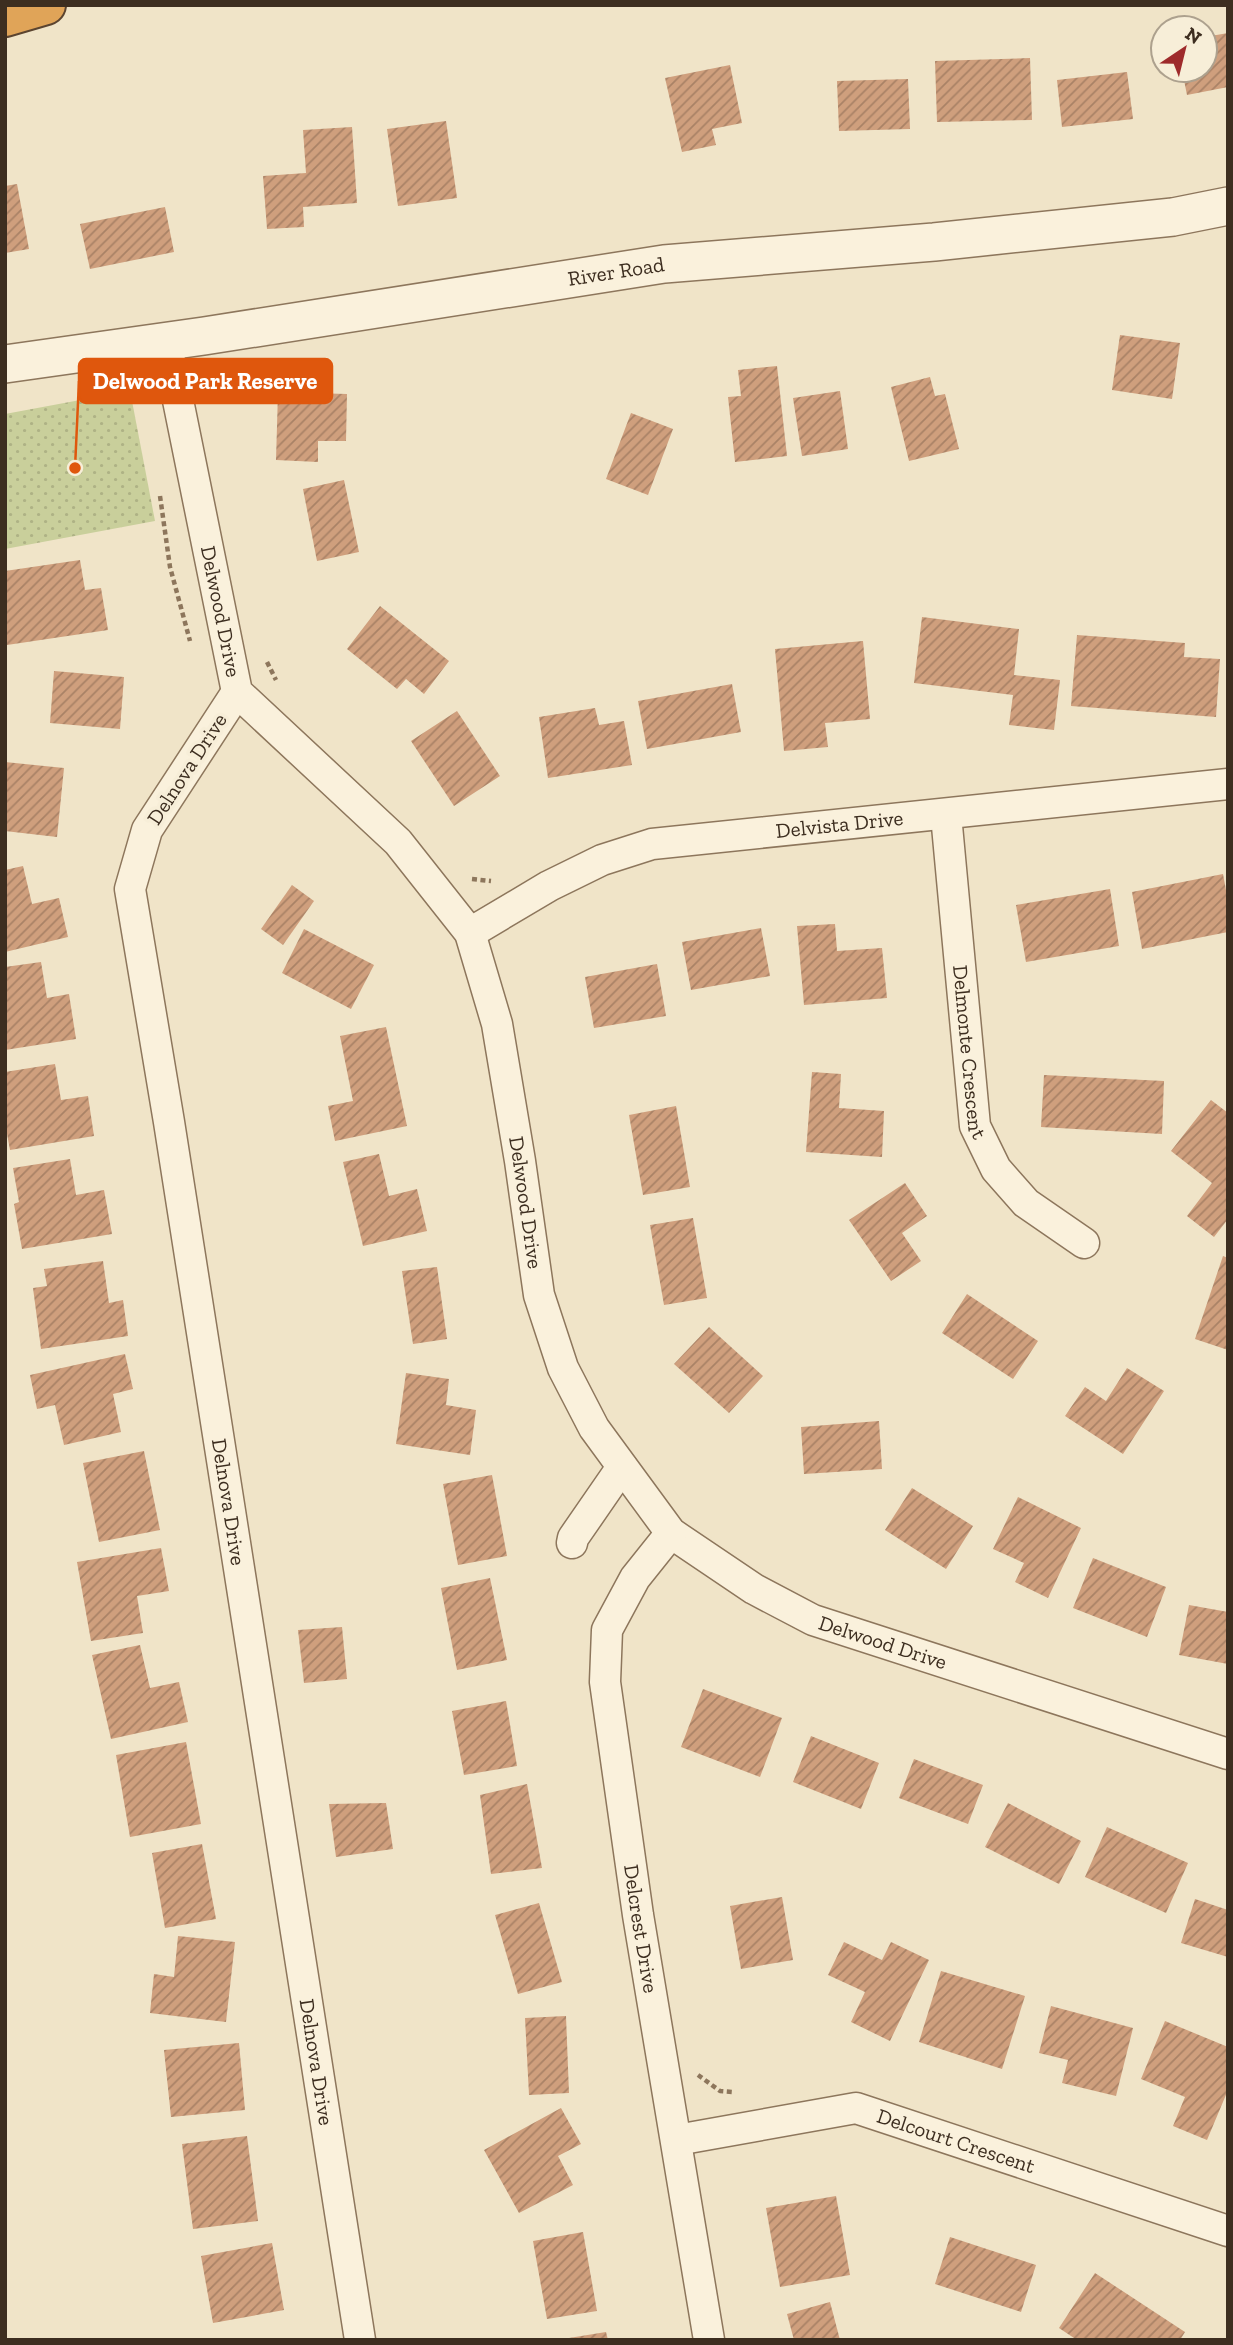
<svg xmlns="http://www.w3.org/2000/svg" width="1233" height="2345" font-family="'Zilla Slab',serif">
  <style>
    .green { fill: url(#green-dots) }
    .building { fill: url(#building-hatch) }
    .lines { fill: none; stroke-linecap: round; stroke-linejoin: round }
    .minor-casing { stroke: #8d765c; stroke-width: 33 }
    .tertiary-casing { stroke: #8d765c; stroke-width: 40 }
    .motorway-casing { stroke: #5b4430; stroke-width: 42 }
    .path { stroke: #8d765c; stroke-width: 4.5; stroke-dasharray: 5 3.5; stroke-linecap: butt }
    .minor { stroke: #faf1dc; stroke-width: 30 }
    .tertiary { stroke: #faf1dc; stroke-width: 37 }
    .motorway { stroke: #e0a458; stroke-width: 38 }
    .labels { text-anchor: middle; stroke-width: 7; stroke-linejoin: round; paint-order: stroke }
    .street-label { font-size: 21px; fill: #3d2e20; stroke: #f7eed8 }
    .leader { fill: none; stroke: #df570d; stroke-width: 2.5 }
    .callout-dot { fill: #df570d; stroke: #f7eed8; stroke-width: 2.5 }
    .callout { fill: #df570d; stroke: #df570d; stroke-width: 2.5 }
    .callout-label { font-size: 23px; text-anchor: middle; font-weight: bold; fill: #fff }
  </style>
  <defs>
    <pattern id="green-dots" width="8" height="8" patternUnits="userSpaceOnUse" patternTransform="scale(1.75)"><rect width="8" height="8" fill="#c9cf9b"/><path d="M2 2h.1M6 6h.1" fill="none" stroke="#aeb285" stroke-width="1.8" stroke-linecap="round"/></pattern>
    <pattern id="building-hatch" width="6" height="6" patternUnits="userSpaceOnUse" patternTransform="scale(1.75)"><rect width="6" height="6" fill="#cf9f7d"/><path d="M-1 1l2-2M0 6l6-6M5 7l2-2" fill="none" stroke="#a98266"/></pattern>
  </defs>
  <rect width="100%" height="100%" fill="#f0e4c8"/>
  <path class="green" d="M118,393L132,401L155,521L5,549V414Z"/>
  <g class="building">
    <path d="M1228,33V87L1187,95L1182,70H1205V37Z"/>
    <path d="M1030,58L1032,120L937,122L935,61Z"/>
    <path d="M730,65L742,123L712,129L716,145L682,152L665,78Z"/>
    <path d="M1127,72L1133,119L1062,127L1057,80Z"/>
    <path d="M908,79L910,129L839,131L837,81Z"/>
    <path d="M446,121L457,198L398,206L387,129Z"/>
    <path d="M352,127L357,203L303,207L304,227L267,229L263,176L306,173L303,130Z"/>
    <path d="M17,184L29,249L5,253V186Z"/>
    <path d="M165,207L174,252L90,269L80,224Z"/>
    <path d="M1120,335L1180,343L1172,399L1112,390Z"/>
    <path d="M777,366L787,456L735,462L728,397L741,396L738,370Z"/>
    <path d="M930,377L935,396L945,394L959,449L909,461L891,387Z"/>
    <path d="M840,391L848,449L802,456L793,398Z"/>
    <path d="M278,392L347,394L346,441H318V462L276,460Z"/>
    <path d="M631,413L673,429L648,495L606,479Z"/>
    <path d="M344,480L359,552L317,561L303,489Z"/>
    <path d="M80,560L85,590L101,588L108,630L7,645L5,571Z"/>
    <path d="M380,606L449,661L424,694L406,679L397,689L347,649Z"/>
    <path d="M922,617L1019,629L1014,675L1060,680L1054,730L1009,725L1013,695L914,683Z"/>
    <path d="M1077,635L1185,643L1184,657L1220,659L1216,717L1071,706Z"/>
    <path d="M863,641L870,719L825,723L828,747L784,751L775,649Z"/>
    <path d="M54,671L124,677L120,729L50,723Z"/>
    <path d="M732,684L741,732L647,749L638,701Z"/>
    <path d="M595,708L599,725L624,721L632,765L548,778L539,717Z"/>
    <path d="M457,711L500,776L454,806L411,741Z"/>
    <path d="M5,762L64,768L57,837L5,831Z"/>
    <path d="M23,866L32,904L59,898L68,937L5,952V870Z"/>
    <path d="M1223,874L1228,901V932L1142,949L1132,892Z"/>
    <path d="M292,885L314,901L283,945L261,929Z"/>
    <path d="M1110,889L1119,946L1026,962L1016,905Z"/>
    <path d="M835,924L837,951L882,948L887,998L804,1005L797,926Z"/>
    <path d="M761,928L770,976L691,990L682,942Z"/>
    <path d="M304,929L374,965L351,1009L282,973Z"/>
    <path d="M41,962L47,998L69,994L76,1039L5,1050V967Z"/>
    <path d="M657,964L666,1016L594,1028L585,977Z"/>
    <path d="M386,1027L407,1126L335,1141L328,1106L353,1101L340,1036Z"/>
    <path d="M55,1064L61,1100L88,1096L94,1136L10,1150L5,1123V1072Z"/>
    <path d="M812,1072L841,1074L839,1108L884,1111L882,1157L806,1152Z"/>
    <path d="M1044,1075L1164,1081L1162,1134L1041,1127Z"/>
    <path d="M1211,1100L1228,1113V1219L1214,1237L1187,1216L1212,1183L1171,1151Z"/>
    <path d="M676,1106L690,1187L643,1195L629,1115Z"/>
    <path d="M379,1154L389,1196L417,1189L427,1231L363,1246L343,1162Z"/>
    <path d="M70,1159L76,1195L104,1190L112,1234L22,1249L14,1204L19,1202L13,1168Z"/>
    <path d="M905,1183L927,1216L902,1233L921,1261L891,1281L849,1220Z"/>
    <path d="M693,1218L707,1298L664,1305L650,1225Z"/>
    <path d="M1223,1256L1228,1258V1350L1195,1339Z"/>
    <path d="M103,1261L109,1303L123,1300L128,1336L41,1349L33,1288L47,1286L44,1269Z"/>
    <path d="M437,1267L447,1339L413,1344L402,1271Z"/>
    <path d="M967,1294L1038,1341L1013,1379L942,1333Z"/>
    <path d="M709,1327L763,1376L729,1413L674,1364Z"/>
    <path d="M125,1354L133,1389L113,1394L121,1432L64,1445L55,1405L37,1409L30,1375Z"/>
    <path d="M1127,1368L1164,1391L1123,1454L1065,1416L1085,1387L1106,1401Z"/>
    <path d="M406,1373L449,1379L446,1405L476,1410L470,1455L396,1444Z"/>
    <path d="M879,1421L882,1469L804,1474L801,1427Z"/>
    <path d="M144,1451L160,1530L99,1542L83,1463Z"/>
    <path d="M492,1475L507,1556L458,1565L443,1484Z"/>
    <path d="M912,1488L973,1526L946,1569L885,1530Z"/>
    <path d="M1018,1497L1081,1528L1048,1598L1015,1582L1024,1563L993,1549Z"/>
    <path d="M161,1548L169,1591L137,1596L143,1633L91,1641L77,1562Z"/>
    <path d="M1093,1558L1166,1587L1147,1637L1073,1608Z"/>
    <path d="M490,1578L507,1660L457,1670L441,1588Z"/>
    <path d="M1189,1605L1228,1612V1664L1179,1655Z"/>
    <path d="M342,1627L347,1679L304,1683L298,1630Z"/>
    <path d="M140,1645L150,1688L179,1682L188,1722L111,1739L92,1655Z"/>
    <path d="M703,1689L782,1718L760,1777L681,1747Z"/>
    <path d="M506,1701L517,1766L464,1775L452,1711Z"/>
    <path d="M811,1736L879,1763L861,1809L793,1782Z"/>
    <path d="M186,1742L201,1824L130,1837L116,1755Z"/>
    <path d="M914,1759L983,1785L968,1824L899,1798Z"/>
    <path d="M527,1784L542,1868L491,1874L480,1795Z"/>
    <path d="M386,1803L393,1849L336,1857L329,1804Z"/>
    <path d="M1008,1803L1081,1841L1059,1884L985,1847Z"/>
    <path d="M1107,1827L1188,1863L1166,1913L1085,1877Z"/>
    <path d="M202,1844L216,1919L165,1928L152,1853Z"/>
    <path d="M782,1897L793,1960L741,1969L730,1906Z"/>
    <path d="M1195,1899L1228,1910V1957L1181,1943Z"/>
    <path d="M539,1903L562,1982L518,1994L495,1915Z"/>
    <path d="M178,1936L235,1942L226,2022L150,2013L154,1974L174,1977Z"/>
    <path d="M844,1942L882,1960L891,1942L929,1960L890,2041L851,2022L865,1992L828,1975Z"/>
    <path d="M941,1971L1025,1996L1002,2069L919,2042Z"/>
    <path d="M1051,2006L1133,2028L1116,2096L1062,2083L1068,2060L1039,2053Z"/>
    <path d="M566,2016L569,2093L529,2095L525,2018Z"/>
    <path d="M1165,2021L1228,2047V2090L1207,2140L1173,2126L1185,2097L1141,2079Z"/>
    <path d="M239,2043L245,2110L171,2117L164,2050Z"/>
    <path d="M561,2108L581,2144L558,2156L573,2185L519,2213L484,2150Z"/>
    <path d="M247,2136L258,2221L193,2229L182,2144Z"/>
    <path d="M836,2196L850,2275L780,2287L766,2208Z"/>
    <path d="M583,2232L597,2311L547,2319L533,2241Z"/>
    <path d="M950,2237L1036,2265L1021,2312L935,2284Z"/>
    <path d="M272,2243L284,2310L213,2323L201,2256Z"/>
    <path d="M1095,2273L1185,2332L1180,2340H1077L1059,2328Z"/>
    <path d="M830,2302L840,2340H794L787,2314Z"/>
    <path d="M606,2332L608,2340H569V2338Z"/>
  </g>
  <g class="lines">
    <g class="minor-casing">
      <g id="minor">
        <path id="s1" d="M166,341L237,692L398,842L470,933L497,1024L520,1161L539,1295L563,1368L594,1428L671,1533L754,1589L813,1620L1228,1754"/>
        <path id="s2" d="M237,692L147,830L130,889L169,1122L360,2340"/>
        <path id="s3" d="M946,815L975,1126L996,1169L1026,1203L1084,1243"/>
        <path id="s4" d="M470,933L549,886L602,860L652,844L1228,784"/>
        <path id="s5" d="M671,1533L635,1578L607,1630L605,1682L638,1915L709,2340"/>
        <path d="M572,1543L573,1538L622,1467"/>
        <path id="s6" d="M677,2140L856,2108L1228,2231"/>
      </g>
    </g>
    <g class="tertiary-casing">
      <g id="tertiary">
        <path id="s7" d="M5,364L204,336L664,264L934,242L1173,217L1228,206"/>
      </g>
    </g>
    <g class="motorway-casing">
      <path id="motorway" d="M5,17L46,5"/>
    </g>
    <g class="path">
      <path d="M136,386L142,402"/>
      <path d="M160,496L170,567L190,641"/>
      <path d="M267,662L276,680"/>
      <path d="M472,879L491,881"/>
      <path d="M698,2075L720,2091L733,2092"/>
    </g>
    <use href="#minor" class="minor"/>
    <use href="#tertiary" class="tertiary"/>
    <use href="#motorway" class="motorway"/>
  </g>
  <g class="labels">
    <g class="street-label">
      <text dy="7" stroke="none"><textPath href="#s7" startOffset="618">River Road</textPath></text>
      <text dy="7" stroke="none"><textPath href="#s1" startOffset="276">Delwood Drive</textPath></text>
      <text transform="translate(187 769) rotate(-57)" y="7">Delnova Drive</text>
      <text dy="7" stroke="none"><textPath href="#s4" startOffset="392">Delvista Drive</textPath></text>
      <text dy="7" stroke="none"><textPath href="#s3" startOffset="238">Delmonte Crescent</textPath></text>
      <text dy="7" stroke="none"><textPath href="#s1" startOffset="970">Delwood Drive</textPath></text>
      <text dy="7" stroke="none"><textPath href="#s2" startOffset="847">Delnova Drive</textPath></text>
      <text dy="7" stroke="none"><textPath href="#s1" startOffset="1578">Delwood Drive</textPath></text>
      <text dy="7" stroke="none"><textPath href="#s5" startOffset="418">Delcrest Drive</textPath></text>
      <text dy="7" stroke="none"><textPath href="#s2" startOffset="1414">Delnova Drive</textPath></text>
      <text dy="7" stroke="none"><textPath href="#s6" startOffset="287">Delcourt Crescent</textPath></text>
    </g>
  </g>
  <path class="leader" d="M75 468L79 381"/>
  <circle class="callout-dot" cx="75" cy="468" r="7"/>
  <rect class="callout" x="79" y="359" width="253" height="44" rx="7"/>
  <g class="callout-label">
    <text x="205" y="389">Delwood Park Reserve</text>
  </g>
  <rect width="1233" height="2345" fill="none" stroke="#3d2e20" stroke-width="14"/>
  <g transform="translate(1184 49) rotate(35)"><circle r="33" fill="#f7eed8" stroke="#ada18e" stroke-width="2"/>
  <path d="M0-5L12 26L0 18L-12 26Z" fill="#9e2a2b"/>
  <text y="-10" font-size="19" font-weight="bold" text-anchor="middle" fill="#3d2e20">N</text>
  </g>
</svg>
